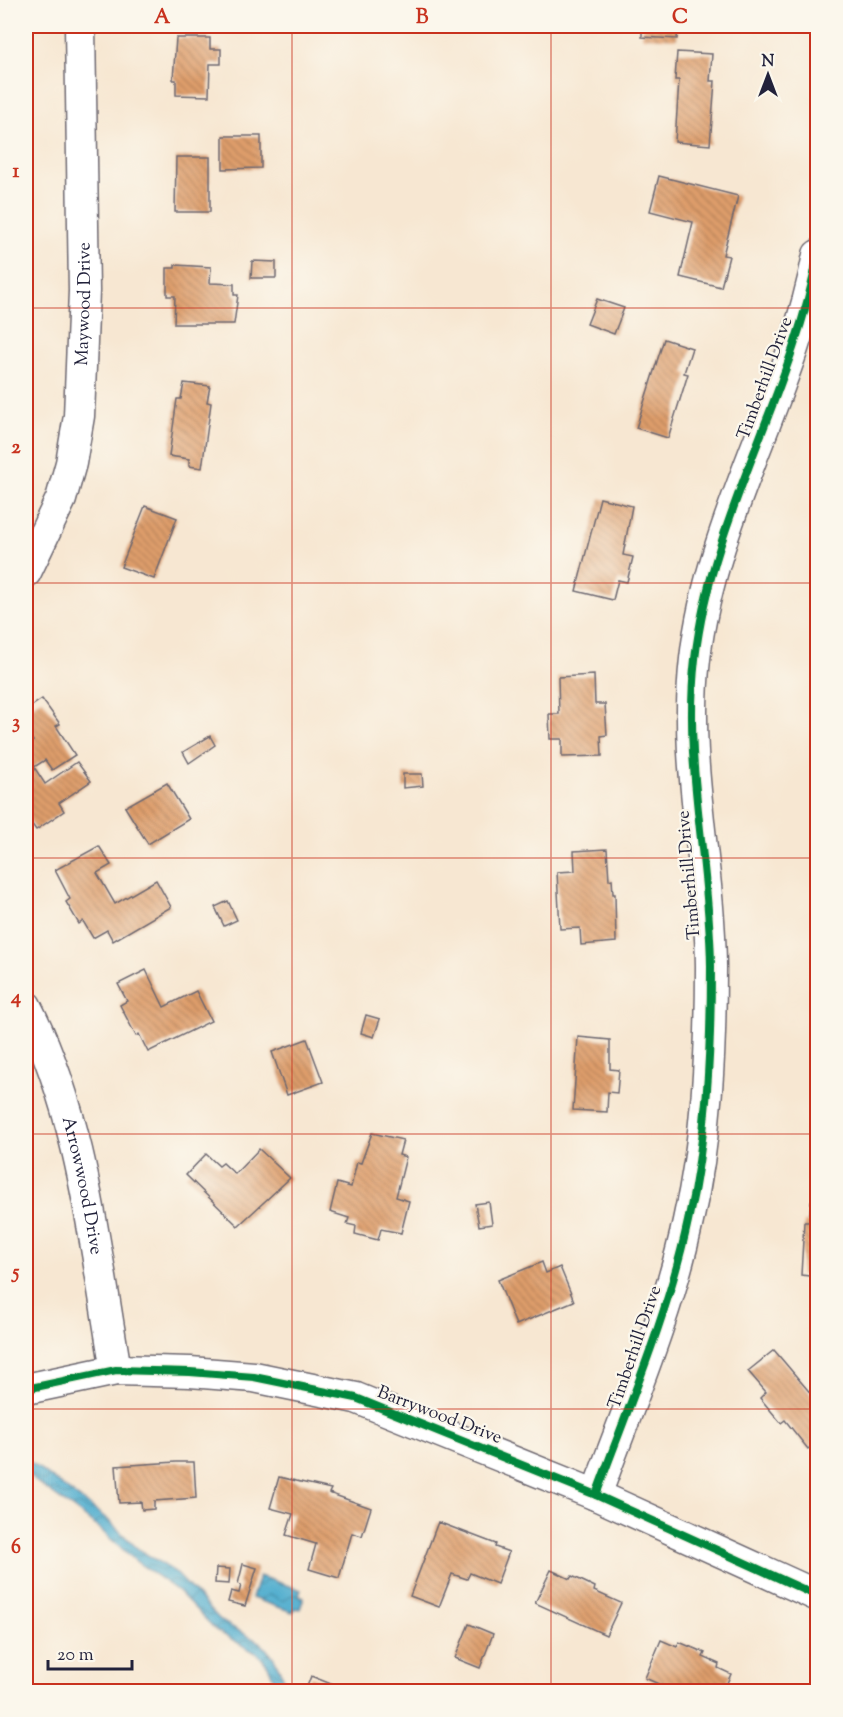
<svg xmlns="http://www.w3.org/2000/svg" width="843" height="1717" font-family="'Sorts Mill Goudy',serif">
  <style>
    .water { fill: url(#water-waves); stroke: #3a6885; stroke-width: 1.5 }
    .building { fill: url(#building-back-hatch) }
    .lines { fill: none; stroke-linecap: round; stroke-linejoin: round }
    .street-casing { stroke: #6d6770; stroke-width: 33 }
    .street { stroke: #fff; stroke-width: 30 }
    .cycleway-casing { stroke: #fbf7ec; stroke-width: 11 }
    .cycleway { stroke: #00873e; stroke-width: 8 }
    .grid { fill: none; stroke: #c8321e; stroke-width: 1.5; stroke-opacity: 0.55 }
    .labels { text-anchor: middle; stroke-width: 4.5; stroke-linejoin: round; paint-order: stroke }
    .street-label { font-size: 18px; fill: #22223b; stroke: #fbf7ec }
    .neatline { fill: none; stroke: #c8321e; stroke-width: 2 }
    .grid-label { font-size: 20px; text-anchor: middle; font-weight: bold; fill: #c8321e }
  </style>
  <defs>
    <pattern id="water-waves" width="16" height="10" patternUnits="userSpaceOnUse" patternTransform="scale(1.5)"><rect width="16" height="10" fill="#51aecf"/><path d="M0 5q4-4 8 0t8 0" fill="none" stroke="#438da9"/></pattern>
    <pattern id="building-back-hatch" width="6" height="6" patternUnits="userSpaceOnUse" patternTransform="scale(1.5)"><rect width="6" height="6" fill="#de9d6a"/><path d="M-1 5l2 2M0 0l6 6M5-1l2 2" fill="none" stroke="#b48058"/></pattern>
  </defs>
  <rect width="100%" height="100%" fill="#fbf7ec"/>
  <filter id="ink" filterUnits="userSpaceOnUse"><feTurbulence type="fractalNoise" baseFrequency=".0167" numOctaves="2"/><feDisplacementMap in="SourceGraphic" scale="12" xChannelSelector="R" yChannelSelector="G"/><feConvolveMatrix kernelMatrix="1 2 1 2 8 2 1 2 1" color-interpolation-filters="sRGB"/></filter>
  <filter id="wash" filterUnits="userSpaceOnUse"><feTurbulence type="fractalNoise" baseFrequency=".008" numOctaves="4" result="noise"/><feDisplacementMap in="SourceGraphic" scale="24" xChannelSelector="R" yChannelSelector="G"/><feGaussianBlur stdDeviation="1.35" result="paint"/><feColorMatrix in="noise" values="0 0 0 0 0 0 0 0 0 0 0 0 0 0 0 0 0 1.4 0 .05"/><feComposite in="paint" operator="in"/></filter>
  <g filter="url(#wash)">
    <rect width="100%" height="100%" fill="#f7e7d2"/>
    <g class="water">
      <path d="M26,1459L107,1519L138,1549L175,1572L221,1621L261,1643L274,1658L290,1691H280L268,1666L258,1654L217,1631L178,1591L137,1562L95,1525L26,1474Z"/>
      <path d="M259,1576L301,1590L299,1595L304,1597L300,1609L295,1608L293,1612L252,1598Z"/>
    </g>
    <g id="blocks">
      <g class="building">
        <path d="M642,26H678L677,39L642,37Z"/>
        <path d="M176,38H210V49H221V64H210L209,96L176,95V80H173Z"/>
        <path d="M677,52L712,54L710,81H715L710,145L675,142L679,80H675Z"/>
        <path d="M223,136H261V168L223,169Z"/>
        <path d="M176,157H210V212H175Z"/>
        <path d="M659,176L738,196L723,255L729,256L721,287L680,277L693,222L650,211Z"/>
        <path d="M252,261L276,262V278H251Z"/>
        <path d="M175,265L211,267L210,283L234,284V295H238L234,324H174L175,296H167V268H175Z"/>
        <path d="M597,299L624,308L614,334L587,324Z"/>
        <path d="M664,339L692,348L684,373L688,374L668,438L636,428Z"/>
        <path d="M184,383L210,386L207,402L211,403L202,468L189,466V459L169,456L177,399H181Z"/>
        <path d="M600,498L632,506L623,555L633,557L627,582L618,580L613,600L576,591Z"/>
        <path d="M145,506L177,518L154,579L121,567Z"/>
        <path d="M594,675L595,704H605L607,735L601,736L602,756L562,757V739H550L549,714H559L558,677Z"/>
        <path d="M42,699L60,724L56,726L75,755L52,770L45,760L34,767L45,784L77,762L91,781L59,803L64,811L36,830L26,816V747L33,741L26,730V710Z"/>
        <path d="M210,736L215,745L189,763L183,752Z"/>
        <path d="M403,774H422L423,786L403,788Z"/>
        <path d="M167,783L189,819L148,844L125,807Z"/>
        <path d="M99,846L111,865L97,873L115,904L156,880L171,907L113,941L107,930L93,938L83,921L79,924L66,902L70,899L55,870Z"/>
        <path d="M607,849L609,880L612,879L613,894H615L616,942L581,945L580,928L560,929L557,872L575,871L574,851Z"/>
        <path d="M228,901L237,920L224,926L215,907Z"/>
        <path d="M146,970L164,1007L196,991L211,1021L148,1052L139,1034L136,1036L120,1005L127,1001L118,984Z"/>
        <path d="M366,1015L380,1019L374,1037L361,1033Z"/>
        <path d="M578,1037L610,1040V1069L619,1070L617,1093L608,1092L607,1112L573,1110Z"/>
        <path d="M307,1039L323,1082L287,1095L272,1052Z"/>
        <path d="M816,1090H818V1141L812,1140Z"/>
        <path d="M372,1133L403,1140L399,1155L406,1157L396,1197L409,1201L401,1233L381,1229L378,1240L355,1234L356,1226L347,1224L349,1218L330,1212L337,1183L351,1187L357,1162L361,1163Z"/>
        <path d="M259,1149L290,1178L238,1226L186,1175L206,1154L219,1166L223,1163L235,1174Z"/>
        <path d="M489,1202L492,1224L479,1226L475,1204Z"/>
        <path d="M811,1202H818V1277L801,1275L804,1222H809Z"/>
        <path d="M542,1262L546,1273L560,1267L574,1301L516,1325L498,1280Z"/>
        <path d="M774,1350L818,1402V1441L808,1449L785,1420L781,1423L760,1398L766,1392L748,1371Z"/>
        <path d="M176,1462H194L196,1498L154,1501V1509L142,1510L141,1502L119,1503L116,1466Z"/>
        <path d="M279,1477L331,1489L329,1493L371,1508L362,1536L352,1533L339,1578L309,1569L316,1544L286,1535L293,1514L270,1508Z"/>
        <path d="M438,1522L496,1544L495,1547L509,1552L497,1584L470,1573L467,1579L452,1574L439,1607L410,1596Z"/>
        <path d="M243,1564L257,1568L245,1606L228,1602L231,1591L239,1593L241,1585L238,1584Z"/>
        <path d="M216,1568L230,1569L229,1584L215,1583Z"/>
        <path d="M551,1570L570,1579L572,1576L595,1587L594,1591L621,1603L606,1635L535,1603Z"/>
        <path d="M469,1624L493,1634L480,1668L455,1658Z"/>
        <path d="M661,1640L677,1647L679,1642L705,1653L703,1657L719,1664L718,1668L731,1674L723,1692H669L670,1689L645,1678Z"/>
        <path d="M311,1676L336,1686L334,1692H305Z"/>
      </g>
    </g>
  </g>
  <g filter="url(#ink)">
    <use href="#blocks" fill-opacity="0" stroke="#6d6770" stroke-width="1.5"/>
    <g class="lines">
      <g class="street-casing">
        <g id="street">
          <path id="s1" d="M26,572L61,499L71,463L79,416L84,291L80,26"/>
          <path id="s2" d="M26,1006C83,1117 95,1249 116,1370"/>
          <path d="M26,1389L116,1370L190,1372L254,1377L356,1398L596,1495L818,1596"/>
          <path d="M596,1495C629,1405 668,1315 688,1221C707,1138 711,1052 711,966C710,864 683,762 695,659C711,517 792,394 818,255"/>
        </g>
      </g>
      <use href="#street" class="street"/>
      <g class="cycleway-casing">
        <g id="cycleway">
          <path d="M26,1389L116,1370L190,1372L254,1377L356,1398L596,1495L818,1596"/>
          <path d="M596,1495C629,1405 668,1315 688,1221C707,1138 711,1052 711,966C710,864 683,762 695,659C711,517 792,394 818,255"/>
        </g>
      </g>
      <use href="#cycleway" class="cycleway"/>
    </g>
  </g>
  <path class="grid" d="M292,26V1692M551,26V1692M26,308H818M26,583H818M26,858H818M26,1134H818M26,1409H818"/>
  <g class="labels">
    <g class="street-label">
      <text dy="6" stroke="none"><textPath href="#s1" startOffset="278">Maywood Drive</textPath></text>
      <text transform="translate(764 378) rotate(-70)" y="6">Timberhill Drive</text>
      <text transform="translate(688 875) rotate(-95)" y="6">Timberhill Drive</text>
      <text dy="6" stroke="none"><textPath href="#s2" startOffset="189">Arrowwood Drive</textPath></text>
      <text transform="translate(634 1347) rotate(-71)" y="6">Timberhill Drive</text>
      <text transform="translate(440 1414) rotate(21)" y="6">Barrywood Drive</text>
    </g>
  </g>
  <rect width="843" height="1717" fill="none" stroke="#fbf7ec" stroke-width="66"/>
  <g transform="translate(768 75)" stroke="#fbf7ec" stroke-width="4.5" paint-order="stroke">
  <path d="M0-4.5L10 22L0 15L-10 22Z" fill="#22223b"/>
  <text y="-9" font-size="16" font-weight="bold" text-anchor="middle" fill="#22223b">N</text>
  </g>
  <path d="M48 1660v9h84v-9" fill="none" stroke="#22223b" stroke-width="3"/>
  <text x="57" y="1660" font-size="18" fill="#22223b" stroke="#fbf7ec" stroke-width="4.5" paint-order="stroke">20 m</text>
  <rect x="33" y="33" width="777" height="1651" class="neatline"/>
  <g class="grid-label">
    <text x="162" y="23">A</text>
    <text x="422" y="23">B</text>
    <text x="680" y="23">C</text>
    <text x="16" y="177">1</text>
    <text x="16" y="453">2</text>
    <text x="16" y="728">3</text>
    <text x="16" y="1003">4</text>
    <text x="16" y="1278">5</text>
    <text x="16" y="1553">6</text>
  </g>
</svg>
